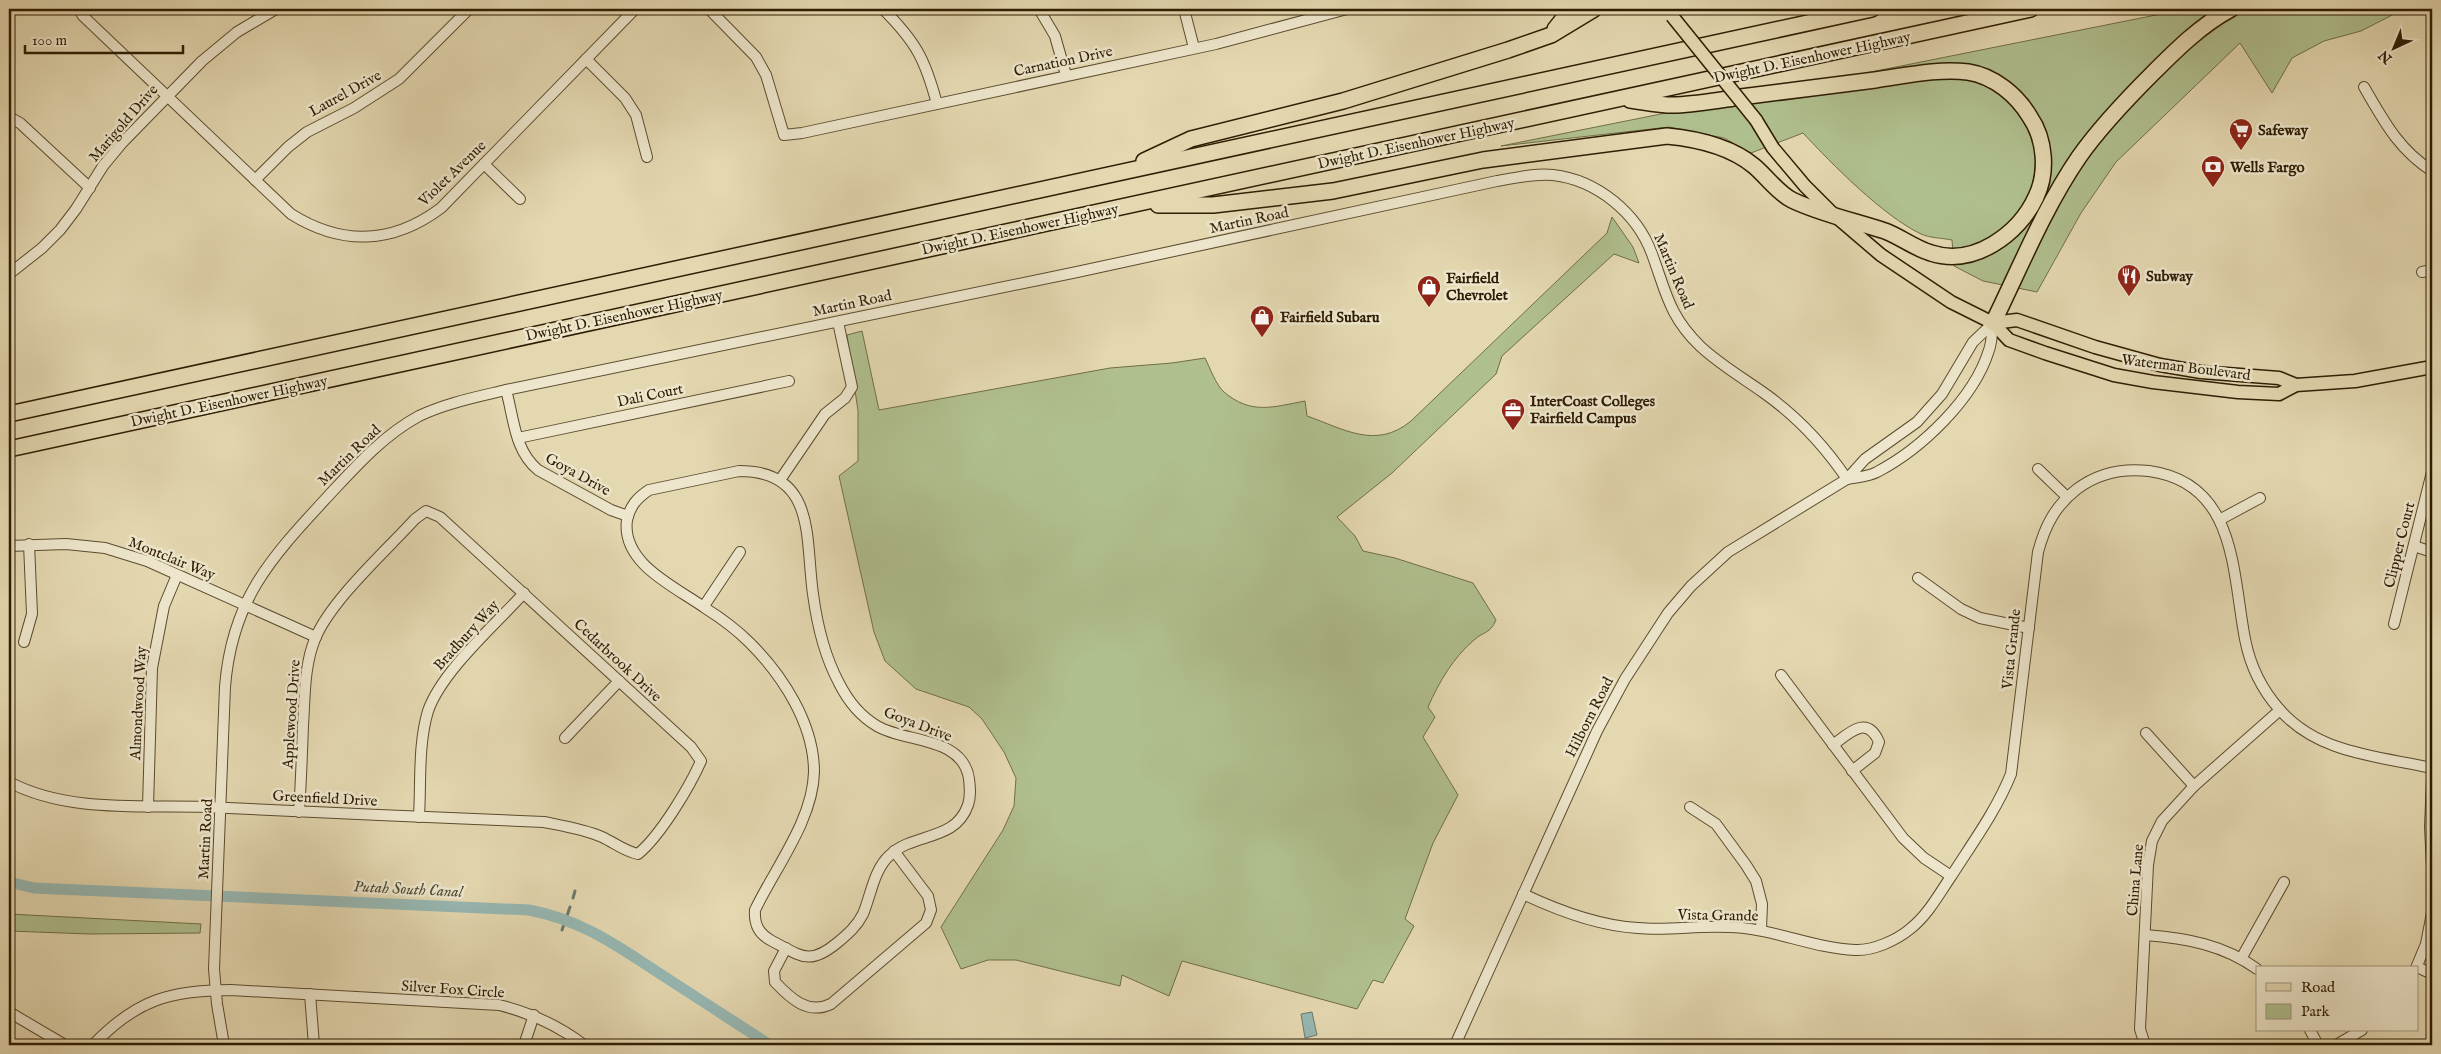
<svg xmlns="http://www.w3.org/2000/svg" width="2441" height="1054" font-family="'IM FELL English',serif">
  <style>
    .green { fill: #b0bf8e; stroke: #706e48 }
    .water { fill: #97b8b3; stroke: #6d7a6d }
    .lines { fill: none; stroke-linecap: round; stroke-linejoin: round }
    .stream { stroke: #6d7a6d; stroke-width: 3 }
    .canal { stroke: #97b8b3; stroke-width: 11 }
    .minor-casing { stroke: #5c4c2e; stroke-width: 12 }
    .major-casing { stroke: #2f1d03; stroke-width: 15 }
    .highway-casing { stroke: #2f1d03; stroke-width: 18 }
    .minor { stroke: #ede6cc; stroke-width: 10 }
    .major { stroke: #e4d8b1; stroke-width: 12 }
    .highway { stroke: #e4d8b1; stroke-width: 15 }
    .major-bridge-casing { stroke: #2f1d03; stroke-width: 15; stroke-linecap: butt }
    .major-bridge { stroke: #e4d8b1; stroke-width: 12 }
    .labels { text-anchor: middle; stroke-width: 5; stroke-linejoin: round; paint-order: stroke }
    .street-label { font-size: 15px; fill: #2f1d03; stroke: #ede6cc }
    .poi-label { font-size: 15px; font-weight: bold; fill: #2f1d03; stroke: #ede6cc; text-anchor: start }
    .water-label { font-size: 16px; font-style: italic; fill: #4e4c38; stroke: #ede6cc }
  </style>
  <rect width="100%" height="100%" fill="#e4d8b1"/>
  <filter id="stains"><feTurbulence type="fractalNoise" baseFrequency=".004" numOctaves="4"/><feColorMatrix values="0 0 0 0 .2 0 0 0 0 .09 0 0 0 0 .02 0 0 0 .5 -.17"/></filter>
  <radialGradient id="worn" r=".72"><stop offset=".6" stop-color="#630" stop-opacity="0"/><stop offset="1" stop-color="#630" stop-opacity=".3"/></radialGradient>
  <g class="green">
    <path d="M2186,9H2254L2280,12L2291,9H2404L2361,31L2324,41L2292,58L2272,93L2240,43L2116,162L2081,213L2037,292L1983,281L1954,266L1952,240C1942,238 1930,238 1921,234C1883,216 1832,164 1803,133L1751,153L1724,138L1669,127L1501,146Z"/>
    <path d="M1612,217L1633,247L1639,263L1614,254L1502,356L1496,374L1392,473L1337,517L1355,536L1363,551L1395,558L1473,583L1496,620C1490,634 1484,631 1474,640C1453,658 1439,682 1428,707L1435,717L1423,737L1458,795L1433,843L1405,919L1414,926L1383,983L1373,980L1357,1009L1182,961L1169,996L1122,975L1120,986L1016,960H988L961,969L941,927L1003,830L1014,806L1016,778L1004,752L982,719L969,707L916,689L885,661L874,632L839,476L858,461V411L847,335L862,331L879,410L1110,368L1172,363L1205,358C1210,368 1216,385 1224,392C1251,415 1273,407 1305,401L1307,416C1344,429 1376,450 1411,421L1607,233Z"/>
    <path d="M9,914L201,924L200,933L90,934L9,931Z"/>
  </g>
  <path class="water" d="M1312,1012L1317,1035L1305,1038L1301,1014Z"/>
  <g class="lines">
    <g class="stream">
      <path d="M573,898L575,891"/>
      <path d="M562,930L570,907"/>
    </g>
    <path class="canal" d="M9,882L34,888L529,910C583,920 620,948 665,977C700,1000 735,1022 770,1045"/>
    <g class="minor-casing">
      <g id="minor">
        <path d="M79,9L83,16L291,214C342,246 393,244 441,208L635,9"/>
        <path d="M709,9L756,57L766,75L784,135L802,133L1216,44L1347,9"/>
        <path d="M883,9C916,42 925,59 937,104"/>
        <path d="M1039,9L1055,36L1066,75"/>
        <path d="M1184,9L1194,48"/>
        <path d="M586,59L625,98L636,115L647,157"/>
        <path d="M2364,87C2384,121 2398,149 2432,171"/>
        <path d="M9,117L20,123L90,188"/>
        <path d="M484,164L520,199"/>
        <path d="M255,180L288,147L307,132L354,108L399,79L469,9"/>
        <path d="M2422,272L2432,270"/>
        <path d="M9,274L42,248L60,230L76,209L103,166L122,143L202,61L237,32L276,9"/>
        <path d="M506,390C514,418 514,450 538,470L611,510L628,516"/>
        <path d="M518,438L789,381"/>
        <path d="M2038,469L2067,497"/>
        <path d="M739,471C817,471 805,539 813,594C817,624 825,657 839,683C848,701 860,716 877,726C905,743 963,736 969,779C970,788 971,796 968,805C955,842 914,832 890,855C874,869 871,895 863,914C857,926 848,934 837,943C809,966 801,956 772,941C759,934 754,925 755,910C775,868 813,820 814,772C814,724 783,676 750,643C737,630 721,618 705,608C676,587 621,564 627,520C630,506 637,498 649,490Z"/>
        <path d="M1847,479C1856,477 1868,477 1877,472C1921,449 1974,399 1989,350C1992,342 1992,332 1993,323"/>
        <path d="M780,480L825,414L845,398L852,387L838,322"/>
        <path d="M2221,519L2260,498"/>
        <path d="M9,546L66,544L105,548L147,561L316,637"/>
        <path d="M2414,546L2432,552"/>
        <path d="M1918,578L1961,609L1980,618L2029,628"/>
        <path d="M704,606L740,552"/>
        <path d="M2394,624L2432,472"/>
        <path d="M24,642L32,614L29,544"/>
        <path d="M1781,675L1903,838L1924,858L1951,876"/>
        <path d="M2146,733L2194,786"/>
        <path d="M565,738L619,681"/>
        <path d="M1833,745C1849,733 1867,714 1879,742L1875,753L1852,771"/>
        <path d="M2432,779L2430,827L2432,866"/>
        <path d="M9,782C68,813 141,805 206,807C319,812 431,818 544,822C564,826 584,829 602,837C615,843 624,851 638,854C660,836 689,788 701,761L691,747L440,517L426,511L415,519C386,551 331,600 315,639C304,666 305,696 303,725C302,754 301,783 299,812"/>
        <path d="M148,807L152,668L164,606L177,575"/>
        <path d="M1690,807L1716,824L1746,865L1756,881L1762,904L1761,929"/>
        <path d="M419,817C421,783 418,744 428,711C442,671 495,625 524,593"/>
        <path d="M1523,894C1559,911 1598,926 1638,928C1668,931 1699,925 1729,927C1772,928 1812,948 1855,950C1873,951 1897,940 1910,929C1928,915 1939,894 1952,875C1973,842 1996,811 2011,774L2038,552C2045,526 2055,506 2077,489C2098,473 2123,468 2149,471C2237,483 2232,572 2245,639C2250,665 2262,690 2280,710C2319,754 2378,756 2432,768"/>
        <path d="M2145,935C2186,938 2224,945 2257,969"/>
        <path d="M786,948L774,971L775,982C791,999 808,1015 831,1004L926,923L931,910L928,896L894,851"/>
        <path d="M2242,957L2284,882"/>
        <path d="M2417,967L2432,974"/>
        <path d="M2416,968L2426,944L2432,913"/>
        <path d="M310,994L314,1045"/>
        <path d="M9,1012L65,1045"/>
        <path d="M2310,1030L2318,1045"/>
        <path d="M93,1045C136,1000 170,990 231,990L499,1005C531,1013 558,1025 584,1045"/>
        <path d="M224,1045L217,1004L214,969L225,687C232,597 273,556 331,493C358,464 384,435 419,416C446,403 477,397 506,390L1077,272L1497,181C1516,178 1534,173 1553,175C1597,180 1637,213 1652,254C1666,292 1669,316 1700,346C1719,364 1743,378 1764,393C1798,417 1824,445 1847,479"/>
        <path d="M524,1045L534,1015"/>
        <path d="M1455,1045L1597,731L1625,679L1668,613L1691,586L1728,552L1847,479L1865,459L1917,422L1942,394L1973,342L1993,323"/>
        <path d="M2145,1045L2140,1029L2148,865L2152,841L2162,821L2194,786L2280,710"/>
        <path d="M2336,1045L2362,1030"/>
      </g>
    </g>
    <g class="major-casing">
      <g id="major">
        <path d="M1756,120L1773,148L1805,186L1833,214L1881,255L1951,302L1993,323L2009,340L2045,353L2114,375L2153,382L2238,392L2279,394L2296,385L2355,381L2432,367"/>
        <path d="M1993,323L2017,320L2095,347L2160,365L2201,372L2279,378L2296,385"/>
      </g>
    </g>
    <g class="highway-casing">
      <g id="highway">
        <path d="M1555,29L1571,9"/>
        <path d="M1144,161L1191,139L1343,101L1508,50L1551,35L1594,9"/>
        <path d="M1158,205H1213L1333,191L1483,160L1667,136C1698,139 1730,146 1754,166C1766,176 1778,193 1792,200C1821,214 1855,221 1885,231C1901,237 1914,248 1931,253C1974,267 2019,234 2036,197C2048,172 2045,139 2030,117C2017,95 1994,76 1968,72C1938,68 1904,76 1875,80C1830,86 1786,91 1741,97C1720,100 1698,104 1677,105C1662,106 1645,102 1630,100"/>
        <path d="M1993,323C2020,268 2044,208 2079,157C2100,127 2126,100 2152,74C2176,50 2201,25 2231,9"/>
        <path d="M9,414L1872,9"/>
        <path d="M9,449L2031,9"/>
      </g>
    </g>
    <use href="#minor" class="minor"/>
    <use href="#major" class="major"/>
    <use href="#highway" class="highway"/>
    <g class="major-bridge-casing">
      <path id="major-bridge" d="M1672,16L1756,120"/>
    </g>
    <use href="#major-bridge" class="major-bridge"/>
  </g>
  <defs>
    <g id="supermarket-pin" transform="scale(1.25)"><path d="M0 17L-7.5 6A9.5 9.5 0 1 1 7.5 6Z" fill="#8f2418" stroke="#ede6cc"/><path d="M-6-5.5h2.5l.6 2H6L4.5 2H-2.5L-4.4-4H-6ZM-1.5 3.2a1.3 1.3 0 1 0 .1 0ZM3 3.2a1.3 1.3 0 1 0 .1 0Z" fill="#fff"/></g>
    <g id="bank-pin" transform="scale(1.25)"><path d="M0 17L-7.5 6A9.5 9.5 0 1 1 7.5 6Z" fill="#8f2418" stroke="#ede6cc"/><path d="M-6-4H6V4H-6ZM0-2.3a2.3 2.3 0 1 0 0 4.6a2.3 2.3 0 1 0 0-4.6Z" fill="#fff"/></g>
    <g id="restaurant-pin" transform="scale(1.25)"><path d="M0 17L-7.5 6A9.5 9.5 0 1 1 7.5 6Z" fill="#8f2418" stroke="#ede6cc"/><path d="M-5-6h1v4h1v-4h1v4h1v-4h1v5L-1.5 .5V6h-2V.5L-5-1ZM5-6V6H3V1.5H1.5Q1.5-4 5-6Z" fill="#fff"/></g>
    <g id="shop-pin" transform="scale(1.25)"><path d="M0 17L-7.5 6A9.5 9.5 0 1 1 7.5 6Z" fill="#8f2418" stroke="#ede6cc"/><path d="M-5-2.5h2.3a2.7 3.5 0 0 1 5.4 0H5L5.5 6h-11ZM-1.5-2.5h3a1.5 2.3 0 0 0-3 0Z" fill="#fff"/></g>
    <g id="office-pin" transform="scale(1.25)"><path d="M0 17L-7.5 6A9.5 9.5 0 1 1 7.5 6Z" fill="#8f2418" stroke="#ede6cc"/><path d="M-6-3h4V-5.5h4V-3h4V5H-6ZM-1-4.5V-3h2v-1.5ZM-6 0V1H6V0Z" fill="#fff"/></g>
  </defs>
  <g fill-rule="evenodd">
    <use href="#supermarket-pin" x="2241" y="130"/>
    <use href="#bank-pin" x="2213" y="167"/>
    <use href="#restaurant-pin" x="2129" y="276"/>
    <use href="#shop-pin" x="1429" y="287"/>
    <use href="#shop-pin" x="1262" y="317"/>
    <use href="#office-pin" x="1513" y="410"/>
  </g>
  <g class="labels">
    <g class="street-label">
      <text transform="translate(1812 57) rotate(-12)" y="5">Dwight D. Eisenhower Highway</text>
      <text transform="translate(1063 61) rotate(-12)" y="5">Carnation Drive</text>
      <text transform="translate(345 93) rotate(-29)" y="5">Laurel Drive</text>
      <text transform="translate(123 123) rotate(-49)" y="5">Marigold Drive</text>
      <text transform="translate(1416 143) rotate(-12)" y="5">Dwight D. Eisenhower Highway</text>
      <text transform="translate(452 173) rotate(-44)" y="5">Violet Avenue</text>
      <text transform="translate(1249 220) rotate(-12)" y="5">Martin Road</text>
      <text transform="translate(1020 229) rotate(-12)" y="5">Dwight D. Eisenhower Highway</text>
      <text transform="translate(1674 271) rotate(67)" y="5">Martin Road</text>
      <text transform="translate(852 303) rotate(-12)" y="5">Martin Road</text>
      <text transform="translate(624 315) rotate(-12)" y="5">Dwight D. Eisenhower Highway</text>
      <text transform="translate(2186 367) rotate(7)" y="5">Waterman Boulevard</text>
      <text transform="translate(650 395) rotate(-12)" y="5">Dali Court</text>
      <text transform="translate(229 401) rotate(-12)" y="5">Dwight D. Eisenhower Highway</text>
      <text transform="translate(349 455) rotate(-44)" y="5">Martin Road</text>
      <text transform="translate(578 474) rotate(29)" y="5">Goya Drive</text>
      <text transform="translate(2399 545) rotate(-76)" y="5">Clipper Court</text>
      <text transform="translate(172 558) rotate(22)" y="5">Montclair Way</text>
      <text transform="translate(466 635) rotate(-48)" y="5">Bradbury Way</text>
      <text transform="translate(2011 649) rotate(-84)" y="5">Vista Grande</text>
      <text transform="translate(618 660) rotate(43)" y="5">Cedarbrook Drive</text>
      <text transform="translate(138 703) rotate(-87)" y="5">Almondwood Way</text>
      <text transform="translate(291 714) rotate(-86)" y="5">Applewood Drive</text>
      <text transform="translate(1589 717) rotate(-63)" y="5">Hilborn Road</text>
      <text transform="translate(918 724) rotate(21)" y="5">Goya Drive</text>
      <text transform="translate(325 798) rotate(3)" y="5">Greenfield Drive</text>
      <text transform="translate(205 839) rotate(-87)" y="5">Martin Road</text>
      <text transform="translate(2135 880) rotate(-85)" y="5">China Lane</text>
      <text transform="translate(1718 915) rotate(1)" y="5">Vista Grande</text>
      <text transform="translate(453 989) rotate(4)" y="5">Silver Fox Circle</text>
    </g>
    <g class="poi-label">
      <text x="2258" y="135">Safeway</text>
      <text x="2230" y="172">Wells Fargo</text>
      <text x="2146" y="281">Subway</text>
      <text x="1446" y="283">Fairfield<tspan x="1446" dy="17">Chevrolet</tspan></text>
      <text x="1280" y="322">Fairfield Subaru</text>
      <text x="1530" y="406">InterCoast Colleges<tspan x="1530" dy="17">Fairfield Campus</tspan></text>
    </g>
    <g class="water-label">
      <text transform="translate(408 888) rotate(3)" y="6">Putah South Canal</text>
    </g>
  </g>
  <rect width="2441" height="1054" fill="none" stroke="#e4d8b1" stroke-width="30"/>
  <rect x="10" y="10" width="2421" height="1034" fill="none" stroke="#2f1d03" stroke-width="2.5"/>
  <rect x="15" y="15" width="2411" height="1024" fill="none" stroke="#2f1d03"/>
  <rect x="2256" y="966" width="162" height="65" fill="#ede6cc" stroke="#a1967c"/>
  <rect x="2266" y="983" width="25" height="8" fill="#e4d8b1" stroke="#a1967c"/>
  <text x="2301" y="992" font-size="15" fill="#2f1d03">Road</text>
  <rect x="2266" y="1004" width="25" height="15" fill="#b0bf8e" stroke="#a1967c"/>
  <text x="2301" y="1016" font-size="15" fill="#2f1d03">Park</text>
  <g transform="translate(2394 48) rotate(224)" stroke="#ede6cc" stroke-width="4" paint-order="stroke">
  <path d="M0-4L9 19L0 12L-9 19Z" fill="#2f1d03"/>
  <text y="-8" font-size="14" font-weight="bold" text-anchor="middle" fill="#2f1d03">N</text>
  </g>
  <path d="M25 45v8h158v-8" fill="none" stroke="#2f1d03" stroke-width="2.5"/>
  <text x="32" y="45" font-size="15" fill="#2f1d03" stroke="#ede6cc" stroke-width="4" paint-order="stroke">100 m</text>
  <rect width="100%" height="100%" filter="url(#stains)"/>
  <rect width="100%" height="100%" fill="url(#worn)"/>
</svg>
